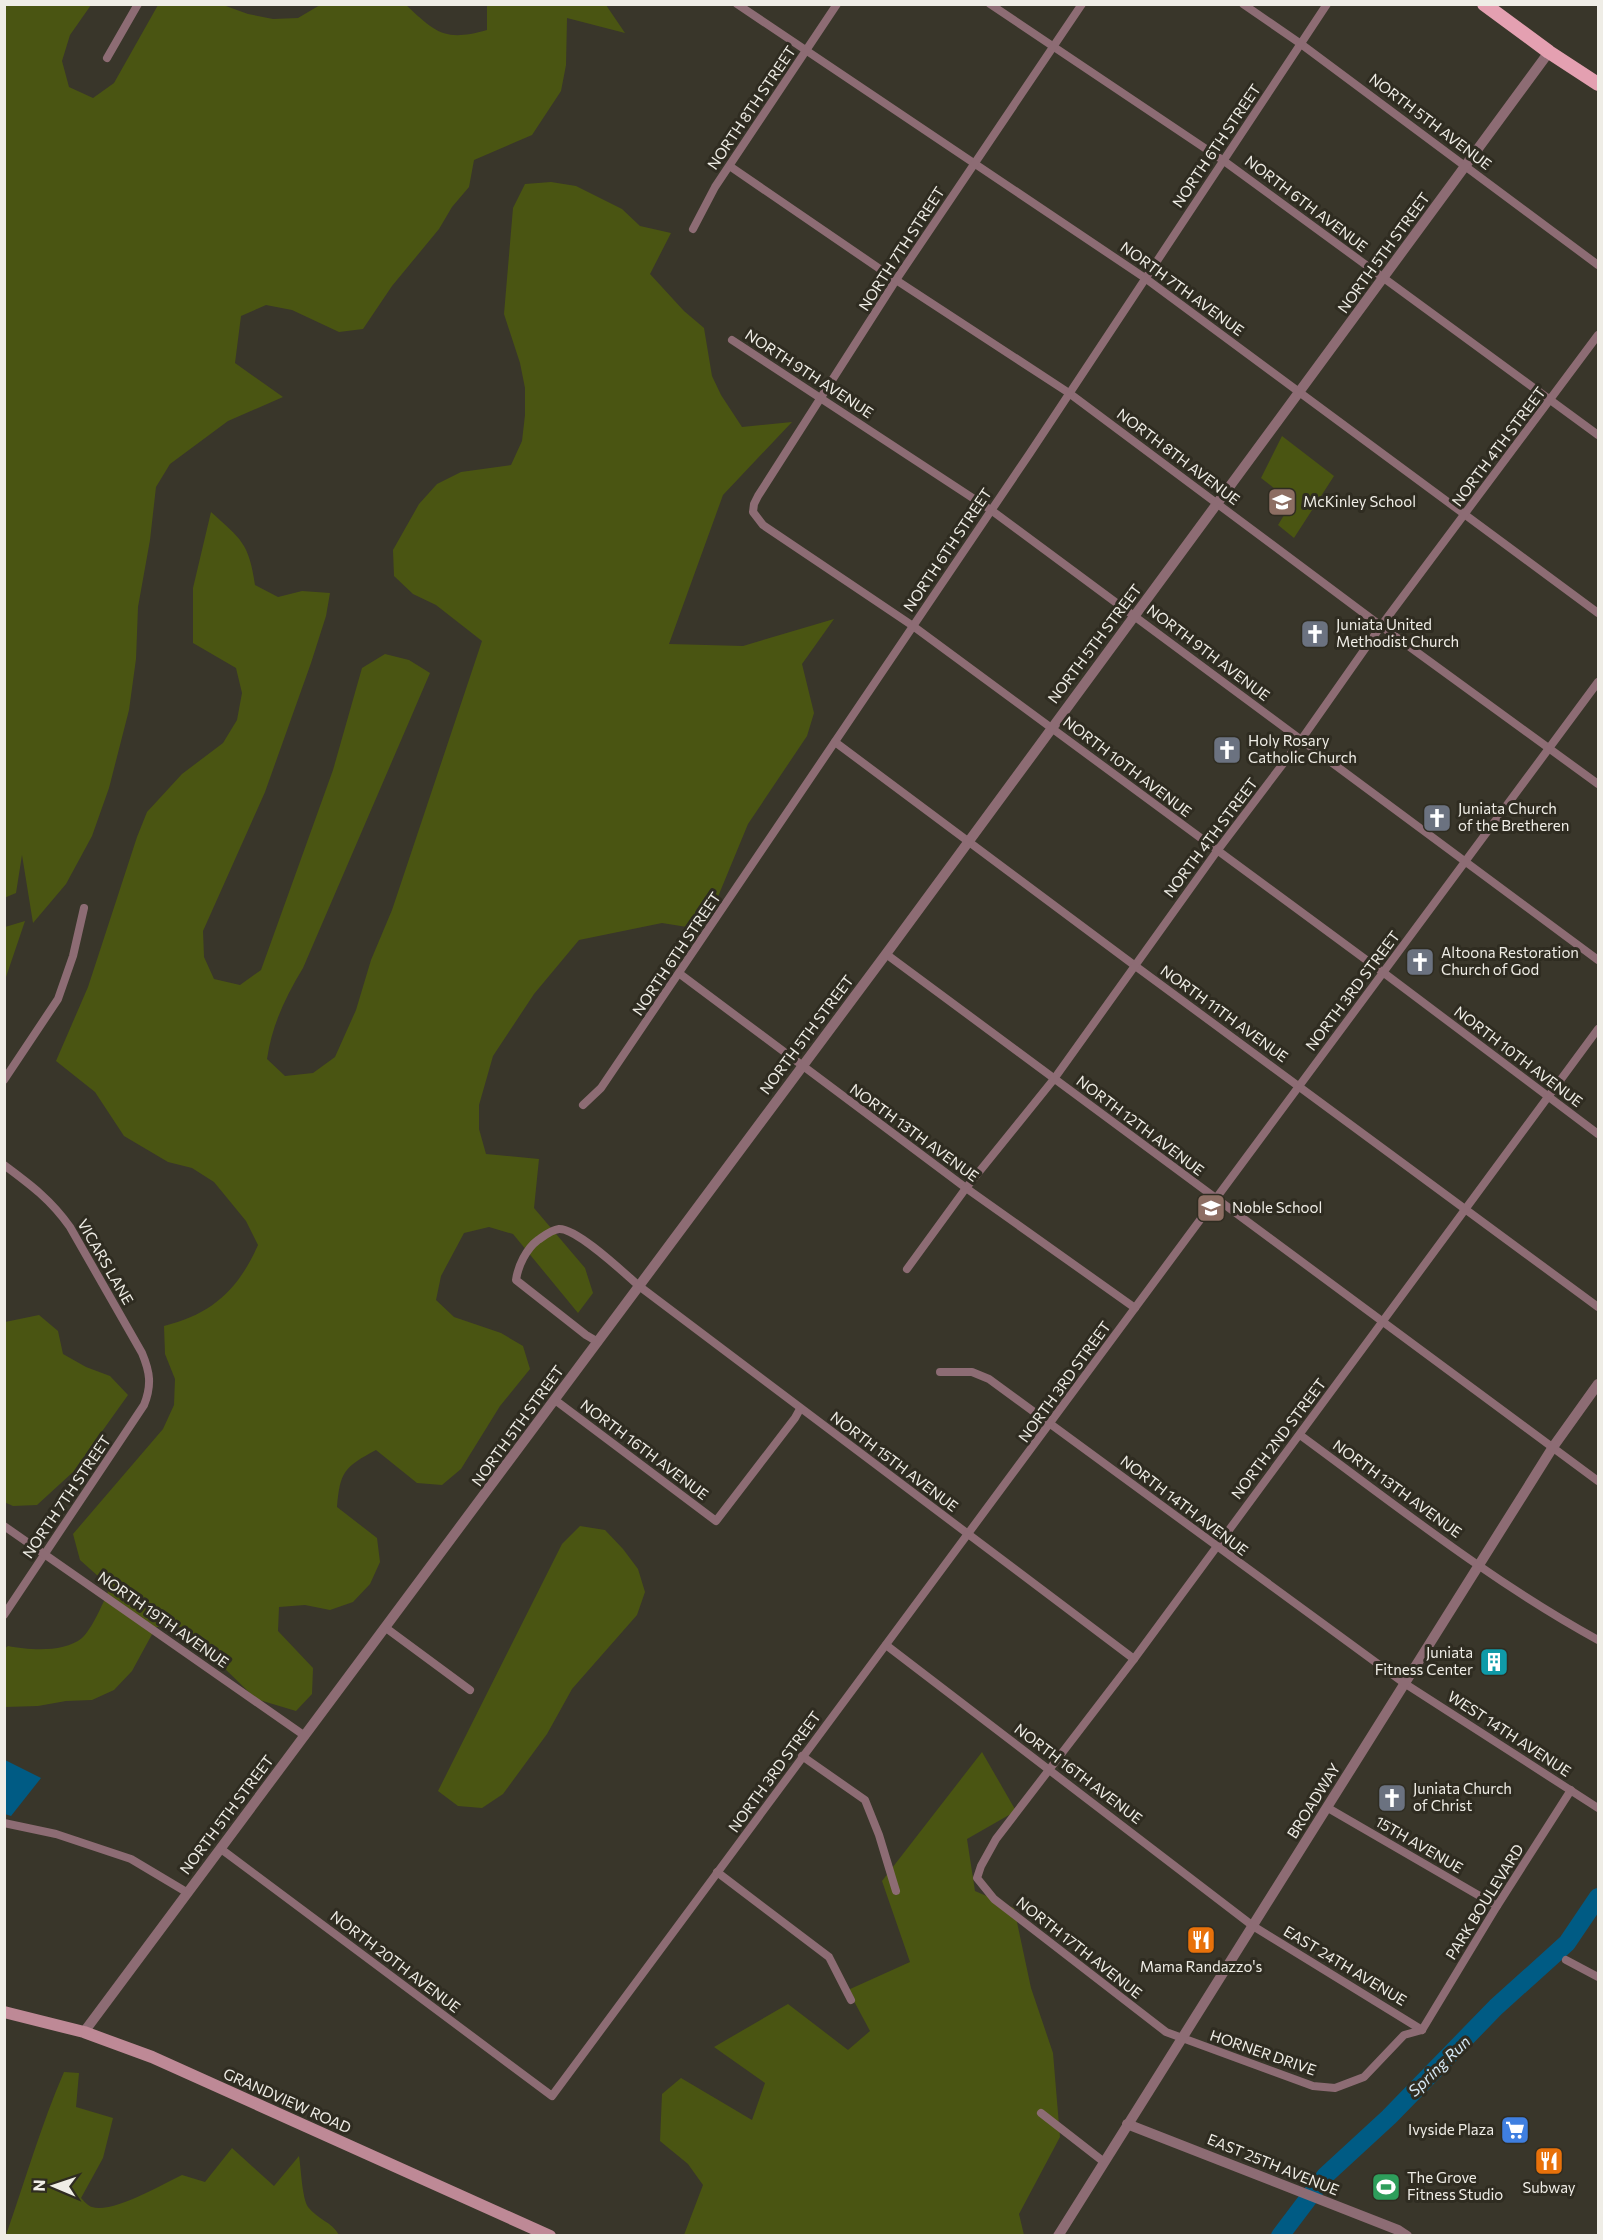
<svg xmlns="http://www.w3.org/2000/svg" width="1603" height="2240" font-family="Commissioner,sans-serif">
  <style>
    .green { fill: #4a5512 }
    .water { fill: #005b84 }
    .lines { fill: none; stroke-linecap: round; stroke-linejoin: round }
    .river { stroke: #005b84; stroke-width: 18 }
    .minor { stroke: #8d6c74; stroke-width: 8 }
    .tertiary { stroke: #8d6c74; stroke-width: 10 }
    .secondary { stroke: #be8996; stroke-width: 12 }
    .primary { stroke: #e4a0b1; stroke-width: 14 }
    .labels { text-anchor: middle; stroke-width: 6; stroke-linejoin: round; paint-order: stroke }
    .street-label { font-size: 15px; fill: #efede6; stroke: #2f2c21 }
    .poi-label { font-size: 15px; fill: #efede6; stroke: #2f2c21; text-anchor: start }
    .water-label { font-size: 16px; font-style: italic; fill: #d4e6f2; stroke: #2f2c21 }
  </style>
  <rect width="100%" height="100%" fill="#39362a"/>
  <g class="green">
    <path d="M5,4L91,5L70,35L62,61L69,87L93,98L114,83L158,5H223L248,14L273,19L298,18L320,5H406C436,33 445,42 487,30V5H606L625,33L567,18L566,65L561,91L532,135L474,160L469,187L452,207L439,229L392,286L363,329L339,332L292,310L266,305L241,316L235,363L283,397L228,421L170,464L156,487L150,540L138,607L136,659L129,710L109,788L92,836L66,884L33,923L22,855L16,893L4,898Z"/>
    <path d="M551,182L576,186L622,209L640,226L671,233L650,274L684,311L704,328L712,376L721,395L742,427L792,422L723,495L669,644L743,646L834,619L802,664L814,713L807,736L748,824L710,916L687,927L662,923L579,940L534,994L493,1056L479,1105V1129L486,1154L539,1159L534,1208L585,1268L593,1293L578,1313L513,1234L489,1227L464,1233L441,1276L436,1300L454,1317L501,1333L523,1346L530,1369L500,1406L461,1469L442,1485L417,1483L376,1450C344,1467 340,1472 337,1507L377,1538L380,1562L370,1584L353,1602L330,1610L305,1605L279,1607L278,1631L313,1668L312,1694L296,1711L256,1699L182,1627H156L132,1671L114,1690L92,1700L66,1701L38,1706L5,1707L4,1649L8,1646C29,1650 64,1653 82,1638C92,1629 102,1605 108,1592L99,1577L80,1560L73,1534L163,1429L174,1405L175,1379L165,1354L164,1326C212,1314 238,1290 258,1245L246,1221L214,1182L192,1168L168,1162L124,1136L95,1092L56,1061L88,987L137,837L147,812L182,774L223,743L237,720L242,693L236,668L193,643V588L211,512C241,539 249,543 255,585L278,597L302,591L330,593L326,616L311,663L265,792L203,931L204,957L214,979L240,985L261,970L333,770L362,668L385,654L409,660L430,673L303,968C285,998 272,1025 267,1059L285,1076L313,1073L335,1057L356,1010L371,960L392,910L482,641L436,605L413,594L394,576L393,550L419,504L437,484L461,472L511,465L522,441L525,415V388L520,363L504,314L513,208L525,184Z"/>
    <path d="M1282,436L1334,476L1294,538L1278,525L1292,502L1261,478Z"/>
    <path d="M25,921L5,980V927Z"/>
    <path d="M39,1315L58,1331L63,1354L86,1367L110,1376L128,1395L73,1472L37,1505L13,1506L4,1502L5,1322Z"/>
    <path d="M580,1526L605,1530L623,1549L638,1569L645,1592L637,1615L572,1689L547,1734L503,1794L482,1808L458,1806L438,1791L562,1544Z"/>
    <path d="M982,1752L1016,1811L967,1839L975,1891L1014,1908L1031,1988L1053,2053L1060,2137L1019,2214L1024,2235H684L703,2185L688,2164L660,2141L662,2094L681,2078L752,2120L765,2083L714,2047L788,2004L848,2050L870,2031L848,1990L910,1962L882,1881Z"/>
    <path d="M64,2072L79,2073L76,2107L113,2118L103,2158L81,2198C84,2201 88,2206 92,2207C112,2214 163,2184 182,2175L205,2182L232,2148L274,2186L299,2156C301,2168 302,2198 308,2207C317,2219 332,2222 339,2235H6C25,2181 41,2125 64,2072Z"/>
  </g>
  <path class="water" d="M5,1760L41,1778L11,1816L5,1814Z"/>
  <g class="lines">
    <path class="river" d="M1280,2236L1326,2175L1389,2117L1496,2007L1567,1943L1598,1897"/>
    <g class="minor">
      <path d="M737,4L1145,278L1598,613"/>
      <path d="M990,4L1224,161L1598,435"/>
      <path d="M1082,4L896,280L758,496L754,504L753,512L763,525L913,626L1384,973L1598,1134"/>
      <path d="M1243,4L1301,44L1598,265"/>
      <path d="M107,58L138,4"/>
      <path d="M731,167L896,280L1069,393L1381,626L1598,784"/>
      <path d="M693,229L715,187L837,4"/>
      <path d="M732,340L991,510L1598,960"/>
      <path d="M835,742L1134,965L1598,1307"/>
      <path d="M886,954L1598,1481"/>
      <path d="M680,974L966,1188L1135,1308"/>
      <path d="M4,1080L58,999L73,956L84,908"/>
      <path d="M583,1105L601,1088L1030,453L1327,4"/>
      <path d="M4,1165C31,1185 51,1200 70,1227L142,1353C150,1372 152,1385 144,1405L4,1615"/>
      <path d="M907,1269L966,1188L1054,1079L1217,851L1301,740L1381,626L1598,335"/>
      <path d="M598,1342L586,1335L516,1280C518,1266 526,1249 538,1240C544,1236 551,1230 559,1229C577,1228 624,1273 639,1286L1134,1659"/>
      <path d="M940,1372H972L989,1379L1404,1683L1598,1808"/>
      <path d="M555,1400L716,1521L795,1418L800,1409"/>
      <path d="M1300,1435C1397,1506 1492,1582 1598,1640"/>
      <path d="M4,1526L305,1736"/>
      <path d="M386,1628L470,1690"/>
      <path d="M886,1645L1253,1926L1422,2030"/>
      <path d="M802,1756L865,1800L879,1835L896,1891"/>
      <path d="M1328,1808L1497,1906"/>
      <path d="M4,1823L56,1834L131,1859L188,1893"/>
      <path d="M221,1849L552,2096L1598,682"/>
      <path d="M717,1872L829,1957L851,2000"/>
      <path d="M1566,1960L1598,1977"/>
      <path d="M1422,2030L1404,2035L1364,2077L1335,2088L1313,2086L1166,2032L994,1899L977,1878L981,1866L996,1839L1134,1659L1598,1029"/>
      <path d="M1422,2030L1497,1906L1571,1790"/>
      <path d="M1041,2113L1104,2162"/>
    </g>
    <g class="tertiary">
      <path d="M84,2032L886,954L1549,52"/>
      <path d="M1127,2124L1398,2230L1407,2236"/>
      <path d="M1058,2236L1553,1447L1598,1384"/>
    </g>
    <path class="secondary" d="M4,2012L84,2032L152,2057L550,2236"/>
    <path class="primary" d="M1484,4L1549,52L1598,84"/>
  </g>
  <defs>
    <g id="school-square" transform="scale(1.5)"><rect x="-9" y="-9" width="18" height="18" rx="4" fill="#8d6e63" stroke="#2f2c21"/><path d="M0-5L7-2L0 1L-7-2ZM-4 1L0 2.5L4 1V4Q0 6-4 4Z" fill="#fff"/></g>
    <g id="church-square" transform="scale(1.5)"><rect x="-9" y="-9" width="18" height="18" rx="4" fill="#6b7280" stroke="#2f2c21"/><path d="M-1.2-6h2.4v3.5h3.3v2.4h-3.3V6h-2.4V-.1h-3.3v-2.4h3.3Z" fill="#fff"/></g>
    <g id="building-square" transform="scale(1.5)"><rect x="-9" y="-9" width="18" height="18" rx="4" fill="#0f9aa8" stroke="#2f2c21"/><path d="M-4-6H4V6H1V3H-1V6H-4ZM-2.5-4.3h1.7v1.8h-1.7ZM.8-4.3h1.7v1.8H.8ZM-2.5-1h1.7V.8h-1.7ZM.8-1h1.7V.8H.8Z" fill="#fff"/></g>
    <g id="restaurant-square" transform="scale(1.5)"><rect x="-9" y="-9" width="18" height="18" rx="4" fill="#e8710a" stroke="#2f2c21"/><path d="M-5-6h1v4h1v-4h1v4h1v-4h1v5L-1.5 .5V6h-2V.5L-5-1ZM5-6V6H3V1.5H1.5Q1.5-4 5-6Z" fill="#fff"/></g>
    <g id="supermarket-square" transform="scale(1.5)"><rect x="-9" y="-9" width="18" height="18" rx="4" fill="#3f7fe0" stroke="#2f2c21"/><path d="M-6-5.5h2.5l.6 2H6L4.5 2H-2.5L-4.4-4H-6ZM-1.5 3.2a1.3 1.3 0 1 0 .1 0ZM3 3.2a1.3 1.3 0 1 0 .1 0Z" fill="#fff"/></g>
    <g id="stadium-square" transform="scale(1.5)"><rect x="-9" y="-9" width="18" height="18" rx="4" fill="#2e9e5b" stroke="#2f2c21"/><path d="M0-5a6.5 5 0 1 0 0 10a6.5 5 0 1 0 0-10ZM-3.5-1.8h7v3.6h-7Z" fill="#fff"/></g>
  </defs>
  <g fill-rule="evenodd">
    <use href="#school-square" x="1282" y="502"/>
    <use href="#church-square" x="1315" y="634"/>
    <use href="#church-square" x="1227" y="750"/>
    <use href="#church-square" x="1437" y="818"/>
    <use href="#church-square" x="1420" y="962"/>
    <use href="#school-square" x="1211" y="1208"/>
    <use href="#building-square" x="1494" y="1662"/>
    <use href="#church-square" x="1392" y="1798"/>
    <use href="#restaurant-square" x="1201" y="1940"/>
    <use href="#supermarket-square" x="1515" y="2130"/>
    <use href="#restaurant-square" x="1549" y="2161"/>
    <use href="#stadium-square" x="1386" y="2187"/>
  </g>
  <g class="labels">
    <g class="street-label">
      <text transform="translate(752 108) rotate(-56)" y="5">NORTH 8TH STREET</text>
      <text transform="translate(1430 122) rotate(37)" y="5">NORTH 5TH AVENUE</text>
      <text transform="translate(1217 146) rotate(-56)" y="5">NORTH 6TH STREET</text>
      <text transform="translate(1306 204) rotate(37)" y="5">NORTH 6TH AVENUE</text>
      <text transform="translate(902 249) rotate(-57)" y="5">NORTH 7TH STREET</text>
      <text transform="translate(1384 253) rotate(-54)" y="5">NORTH 5TH STREET</text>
      <text transform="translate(1182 289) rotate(36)" y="5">NORTH 7TH AVENUE</text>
      <text transform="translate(809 374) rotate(33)" y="5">NORTH 9TH AVENUE</text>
      <text transform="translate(1499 447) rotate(-53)" y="5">NORTH 4TH STREET</text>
      <text transform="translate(1178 457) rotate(37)" y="5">NORTH 8TH AVENUE</text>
      <text transform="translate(948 550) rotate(-56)" y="5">NORTH 6TH STREET</text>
      <text transform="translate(1095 644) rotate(-53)" y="5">NORTH 5TH STREET</text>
      <text transform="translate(1208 653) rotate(37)" y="5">NORTH 9TH AVENUE</text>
      <text transform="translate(1127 767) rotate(37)" y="5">NORTH 10TH AVENUE</text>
      <text transform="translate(1211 838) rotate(-53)" y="5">NORTH 4TH STREET</text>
      <text transform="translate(677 954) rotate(-56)" y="5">NORTH 6TH STREET</text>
      <text transform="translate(1353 991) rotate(-53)" y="5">NORTH 3RD STREET</text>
      <text transform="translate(1224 1014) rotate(36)" y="5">NORTH 11TH AVENUE</text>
      <text transform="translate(807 1035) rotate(-53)" y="5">NORTH 5TH STREET</text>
      <text transform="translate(1518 1057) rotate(37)" y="5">NORTH 10TH AVENUE</text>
      <text transform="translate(1140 1126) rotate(37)" y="5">NORTH 12TH AVENUE</text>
      <text transform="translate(914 1133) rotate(36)" y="5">NORTH 13TH AVENUE</text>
      <text transform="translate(105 1262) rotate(60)" y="5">VICARS LANE</text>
      <text transform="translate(1065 1382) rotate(-54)" y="5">NORTH 3RD STREET</text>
      <text transform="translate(518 1426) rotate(-54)" y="5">NORTH 5TH STREET</text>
      <text transform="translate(1279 1439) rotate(-53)" y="5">NORTH 2ND STREET</text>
      <text transform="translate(644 1450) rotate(37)" y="5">NORTH 16TH AVENUE</text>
      <text transform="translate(894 1462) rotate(37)" y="5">NORTH 15TH AVENUE</text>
      <text transform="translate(1397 1489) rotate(36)" y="5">NORTH 13TH AVENUE</text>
      <text transform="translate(67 1497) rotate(-56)" y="5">NORTH 7TH STREET</text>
      <text transform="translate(1184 1506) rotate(37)" y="5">NORTH 14TH AVENUE</text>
      <text transform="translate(163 1620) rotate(35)" y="5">NORTH 19TH AVENUE</text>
      <text transform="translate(1509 1734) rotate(33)" y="5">WEST 14TH AVENUE</text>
      <text transform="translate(775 1772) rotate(-54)" y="5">NORTH 3RD STREET</text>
      <text transform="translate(1078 1774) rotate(37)" y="5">NORTH 16TH AVENUE</text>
      <text transform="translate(1314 1801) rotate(-58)" y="5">BROADWAY</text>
      <text transform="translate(227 1815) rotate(-53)" y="5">NORTH 5TH STREET</text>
      <text transform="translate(1419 1845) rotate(30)" y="5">15TH AVENUE</text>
      <text transform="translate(1485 1902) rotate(-58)" y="5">PARK BOULEVARD</text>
      <text transform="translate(1079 1948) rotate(38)" y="5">NORTH 17TH AVENUE</text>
      <text transform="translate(395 1962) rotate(37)" y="5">NORTH 20TH AVENUE</text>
      <text transform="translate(1345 1966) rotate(31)" y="5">EAST 24TH AVENUE</text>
      <text transform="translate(1263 2053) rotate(19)" y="5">HORNER DRIVE</text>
      <text transform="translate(287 2101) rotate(24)" y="5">GRANDVIEW ROAD</text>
      <text transform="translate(1273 2165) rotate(22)" y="5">EAST 25TH AVENUE</text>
    </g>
    <g class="poi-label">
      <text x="1303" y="507">McKinley School</text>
      <text x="1336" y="630">Juniata United<tspan x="1336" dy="17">Methodist Church</tspan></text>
      <text x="1248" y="746">Holy Rosary<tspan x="1248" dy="17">Catholic Church</tspan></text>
      <text x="1458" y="814">Juniata Church<tspan x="1458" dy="17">of the Bretheren</tspan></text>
      <text x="1441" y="958">Altoona Restoration<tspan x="1441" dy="17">Church of God</tspan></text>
      <text x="1232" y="1213">Noble School</text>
      <text x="1473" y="1658" text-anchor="end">Juniata<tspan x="1473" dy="17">Fitness Center</tspan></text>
      <text x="1413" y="1794">Juniata Church<tspan x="1413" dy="17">of Christ</tspan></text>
      <text x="1201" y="1972" text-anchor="middle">Mama Randazzo's</text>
      <text x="1494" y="2135" text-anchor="end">Ivyside Plaza</text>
      <text x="1407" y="2183">The Grove<tspan x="1407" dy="17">Fitness Studio</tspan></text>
      <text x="1549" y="2193" text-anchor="middle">Subway</text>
    </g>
    <g class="water-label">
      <text transform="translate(1439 2066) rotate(-44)" y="6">Spring Run</text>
    </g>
  </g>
  <rect width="1603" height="2240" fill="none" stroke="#efede6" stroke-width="12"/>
  <g transform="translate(54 2186) rotate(272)" stroke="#2f2c21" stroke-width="4.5" paint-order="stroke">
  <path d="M0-4.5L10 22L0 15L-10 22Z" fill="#efede6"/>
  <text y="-9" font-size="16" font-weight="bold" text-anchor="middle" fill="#efede6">N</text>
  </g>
</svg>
